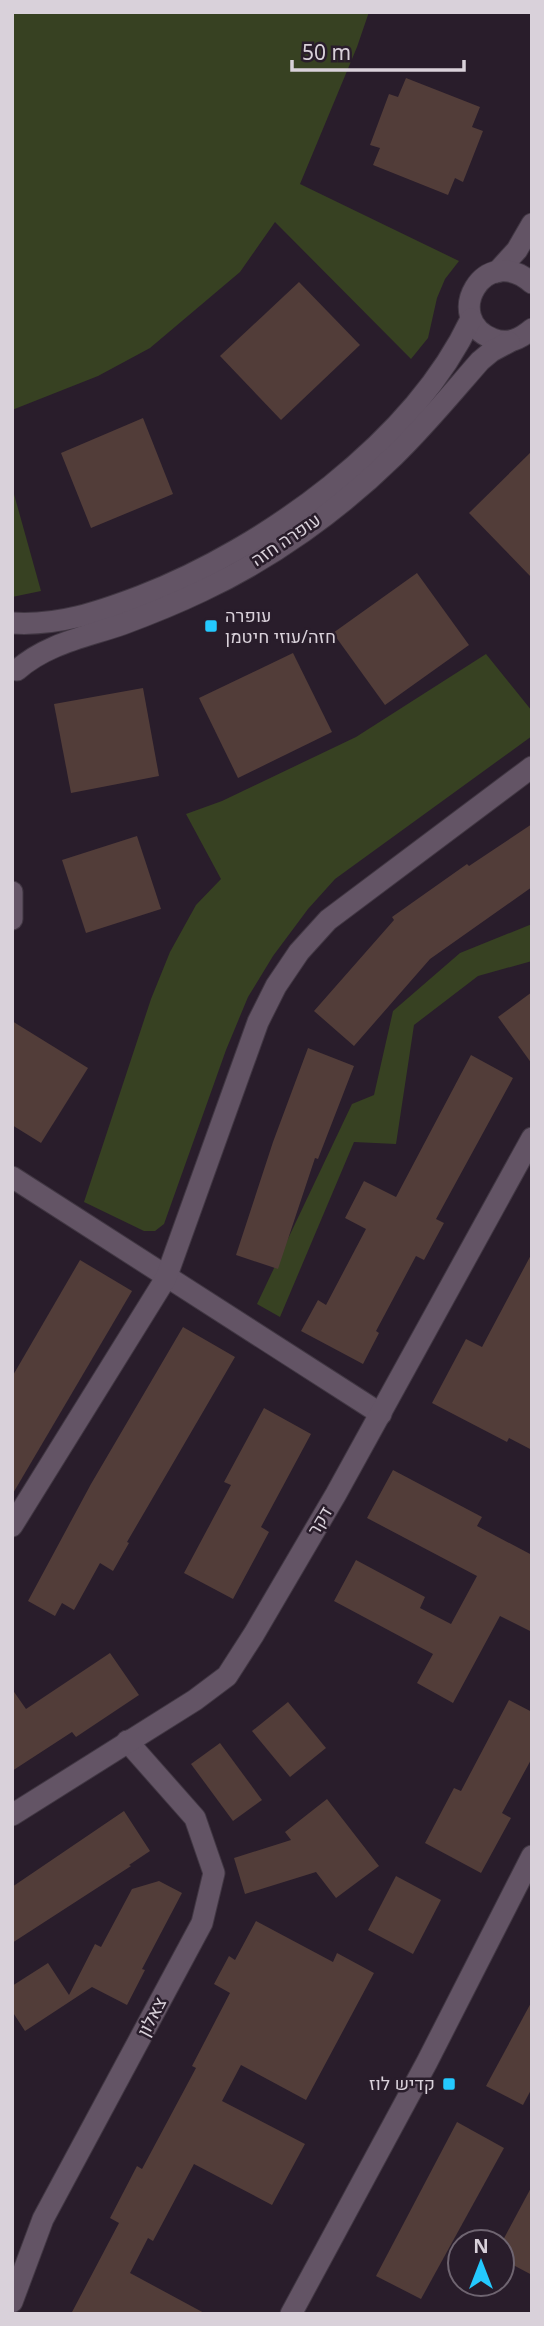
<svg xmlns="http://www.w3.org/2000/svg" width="544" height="2326" font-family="'Noto Sans',Heebo,sans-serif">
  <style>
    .green { fill: #374122 }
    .building { fill: #523d39 }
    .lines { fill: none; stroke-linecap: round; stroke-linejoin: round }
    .minor-casing { stroke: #413743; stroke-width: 23 }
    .tertiary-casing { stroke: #413743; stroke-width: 23 }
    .minor { stroke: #635465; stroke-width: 21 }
    .tertiary { stroke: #635465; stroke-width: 21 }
    .poi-dot { fill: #24c9fe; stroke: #291d2b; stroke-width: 2.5 }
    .labels { text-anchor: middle; stroke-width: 5; stroke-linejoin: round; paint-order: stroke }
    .street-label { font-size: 18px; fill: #d9d1da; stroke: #291d2b }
    .poi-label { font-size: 18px; fill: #d9d1da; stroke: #291d2b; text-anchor: start }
  </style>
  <rect width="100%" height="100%" fill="#291d2b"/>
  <g class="green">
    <path d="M12,12H369L357,47L300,184L459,261L445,279L437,298L428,338L411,359L275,222L240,272L150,348L98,376L12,410Z"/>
    <path d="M12,487L41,591L12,597Z"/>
    <path d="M486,654L532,711V736L335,879L308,909L273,956L248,997L226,1050L164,1224L155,1231H144L84,1202L151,999L170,952L196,905L221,879L186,814L222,801L356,737Z"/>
    <path d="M532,924V961L478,976L414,1025L396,1144L354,1142L280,1317L257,1304L352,1104L374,1095L393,1011L460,953Z"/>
  </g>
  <g class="building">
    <path d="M406,78L480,107L472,127L483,131L463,182L455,178L448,195L373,165L380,148L370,145L389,94L398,97Z"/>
    <path d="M299,282L360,345L281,420L220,356Z"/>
    <path d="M143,418L173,494L91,528L61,453Z"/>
    <path d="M532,451V578L469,513Z"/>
    <path d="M417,573L469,645L385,705L333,633Z"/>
    <path d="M293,653L332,732L238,778L199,698Z"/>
    <path d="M143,688L159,776L71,793L54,704Z"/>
    <path d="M532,824V887L430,959L354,1046L314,1011L394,920L392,917L467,864L469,866Z"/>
    <path d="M137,836L161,909L86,933L62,860Z"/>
    <path d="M532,992V1064L498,1017Z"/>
    <path d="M12,1021L88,1068L41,1143L12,1125Z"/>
    <path d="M308,1048L354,1066L318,1159L315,1158L278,1269L236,1255L273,1142Z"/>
    <path d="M471,1055L513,1078L436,1219L444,1223L424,1260L416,1256L376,1331L379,1333L363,1364L301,1331L318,1300L326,1305L366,1229L345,1218L364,1181L396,1197Z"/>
    <path d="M532,1253V1450L509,1438L507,1442L432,1403L466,1339L482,1347Z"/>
    <path d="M80,1260L132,1291L12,1495V1377Z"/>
    <path d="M183,1327L235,1357L127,1542L129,1543L113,1571L100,1563L74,1610L62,1603L55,1616L28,1601L91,1484Z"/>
    <path d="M264,1408L311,1434L261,1527L269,1532L233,1599L184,1573L231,1485L224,1482Z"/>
    <path d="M393,1470L482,1517L477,1526L532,1555V1632L500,1616L453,1703L417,1683L433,1654L334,1601L356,1560L425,1597L420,1608L451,1624L477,1576L367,1518Z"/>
    <path d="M110,1653L139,1695L76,1737L72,1732L12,1771V1689L26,1709Z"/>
    <path d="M509,1700L532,1712V1758L502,1813L511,1818L481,1873L425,1843L454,1788L461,1791Z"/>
    <path d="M288,1702L326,1748L290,1777L252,1731Z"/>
    <path d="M220,1743L262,1800L233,1821L191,1764Z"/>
    <path d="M327,1799L379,1866L336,1898L316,1872L245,1894L234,1858L291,1840L285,1832Z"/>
    <path d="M124,1811L150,1851L129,1865L131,1866L12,1943V1887Z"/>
    <path d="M396,1876L441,1900L413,1954L368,1930Z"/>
    <path d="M159,1881L182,1893L142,1969L145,1970L127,2005L92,1987L25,2031L12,2011V1986L48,1963L69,1995L95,1944L101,1947L132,1889Z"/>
    <path d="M256,1921L333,1962L337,1953L374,1973L306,2100L241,2065L222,2101L305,2144L272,2205L194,2164L153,2241L148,2238L130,2273L206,2314H71L119,2223L110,2218L137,2166L142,2169L196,2068L192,2066L230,1993L214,1984L229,1956L235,1960Z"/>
    <path d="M532,2001V2088L523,2105L486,2086Z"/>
    <path d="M457,2122L504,2148L421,2299L376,2276Z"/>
    <path d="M532,2186V2275L502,2259V2242Z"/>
  </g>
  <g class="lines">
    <g class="minor-casing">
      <g id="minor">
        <path d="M497,272L517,250L532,224"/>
        <path d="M532,283C484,241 441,319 493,339C508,345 520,339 532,329"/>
        <path d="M12,623C58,626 99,612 141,596C265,548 413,442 471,319"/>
        <path d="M17,670C48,643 86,637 123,624C150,614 177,603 202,591C272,558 339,510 394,456C425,426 452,393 480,361L492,351L509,342"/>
        <path d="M12,892V919"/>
        <path d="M12,1177L381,1414"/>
        <path d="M12,1526L166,1278L258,1022L276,986L299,952L328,920L532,767"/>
        <path d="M12,2302L43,2219L202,1923L214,1873L195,1818L127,1741"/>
      </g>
    </g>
    <g class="tertiary-casing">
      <g id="tertiary">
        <path d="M12,1815L195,1700L227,1676L254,1634L336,1494L532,1138"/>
        <path d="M291,2314L427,2062L532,1856"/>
      </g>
    </g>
    <use href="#minor" class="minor"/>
    <use href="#tertiary" class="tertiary"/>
  </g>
  <g class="poi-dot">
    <rect x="204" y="619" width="14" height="14" rx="3.5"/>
    <rect x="442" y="2077" width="14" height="14" rx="3.5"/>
  </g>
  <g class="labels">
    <g class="street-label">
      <text transform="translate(286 540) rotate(-34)" y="6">עופרה חזה</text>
      <text transform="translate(320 1521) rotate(-59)" y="6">דקר</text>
      <text transform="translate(152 2017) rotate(-62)" y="6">צאלון</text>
    </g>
    <g class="poi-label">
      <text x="225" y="622">עופרה<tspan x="225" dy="21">חזה/עוזי חיטמן</tspan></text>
      <text x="435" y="2090" text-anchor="end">קדיש לוז</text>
    </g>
  </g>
  <rect width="544" height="2326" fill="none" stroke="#d9d1da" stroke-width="28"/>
  <g transform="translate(481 2263)"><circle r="33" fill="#291d2b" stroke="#6f6571" stroke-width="2"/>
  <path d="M0-5L12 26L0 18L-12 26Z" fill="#24c9fe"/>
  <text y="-10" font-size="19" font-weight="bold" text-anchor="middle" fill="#d9d1da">N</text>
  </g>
  <path d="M292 60v10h172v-10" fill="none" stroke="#d9d1da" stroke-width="3.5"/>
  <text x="302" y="60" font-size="21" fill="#d9d1da" stroke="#291d2b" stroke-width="5" paint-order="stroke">50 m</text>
</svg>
